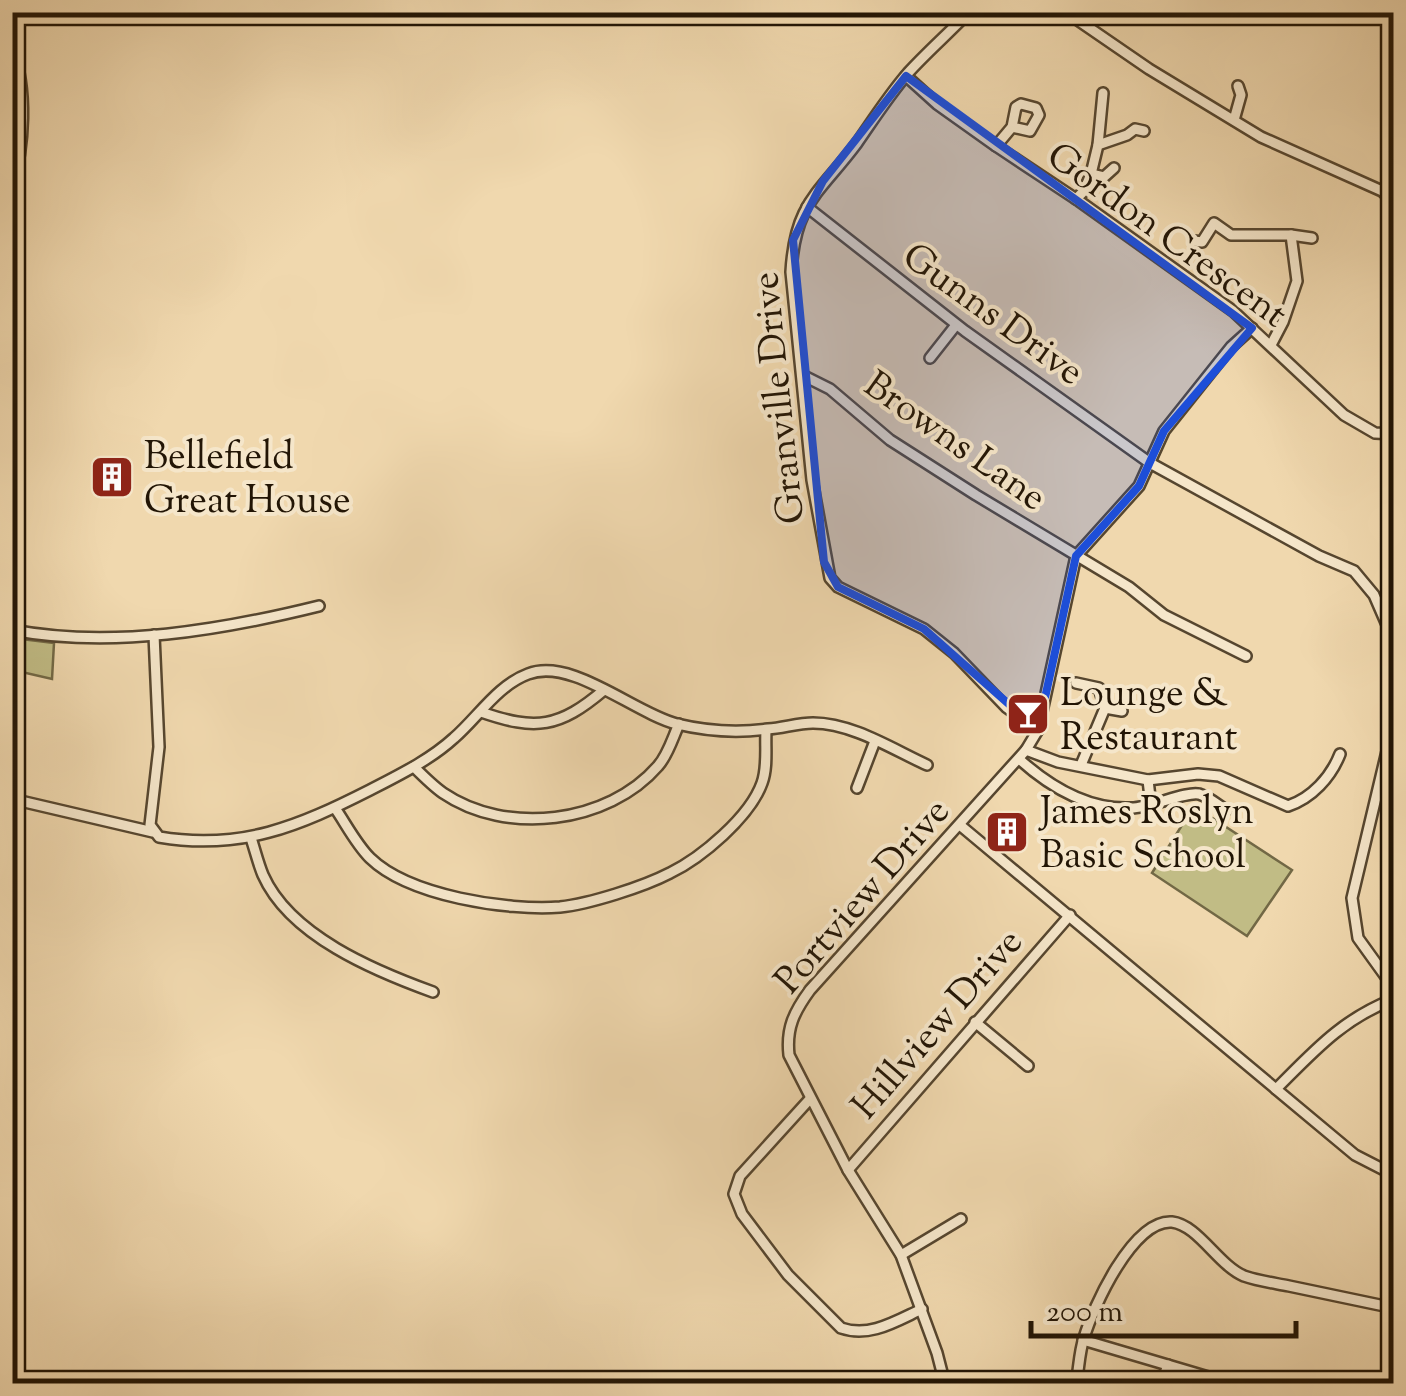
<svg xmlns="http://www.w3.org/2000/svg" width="1406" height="1396" font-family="'Sorts Mill Goudy',serif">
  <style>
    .green { fill: #c1bc85; stroke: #726845; stroke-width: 2.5 }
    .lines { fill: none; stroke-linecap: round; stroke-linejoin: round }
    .street-casing { stroke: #56462f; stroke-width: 14 }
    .street { stroke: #f5e6ca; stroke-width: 9 }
    .marked { fill: #1d4ed8; fill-opacity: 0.2; stroke: #1d4ed8; stroke-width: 8; stroke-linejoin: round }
    .labels { text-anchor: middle; stroke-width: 8; stroke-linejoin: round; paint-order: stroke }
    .street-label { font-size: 38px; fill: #221505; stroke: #f5e6ca }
    .poi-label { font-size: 38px; fill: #221505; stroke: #f5e6ca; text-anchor: start }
  </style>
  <rect width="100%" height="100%" fill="#f0d8ae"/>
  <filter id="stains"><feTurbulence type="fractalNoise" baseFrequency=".002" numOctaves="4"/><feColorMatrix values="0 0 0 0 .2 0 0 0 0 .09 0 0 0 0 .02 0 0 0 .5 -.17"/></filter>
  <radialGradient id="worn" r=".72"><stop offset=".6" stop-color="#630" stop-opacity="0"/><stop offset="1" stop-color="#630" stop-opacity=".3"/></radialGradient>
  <g class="green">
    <path d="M13,638L54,643L52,679L13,670Z"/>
    <path d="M1194,806L1292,870L1247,936L1152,873Z"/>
  </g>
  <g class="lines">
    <g class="street-casing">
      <g id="street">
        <path d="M969,12C949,33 927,52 908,73C889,95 873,120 857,143C819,194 795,202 791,272L812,480L830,578L838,587L924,629L954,653L1006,707L1038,730"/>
        <path d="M1066,12L1149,69L1261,137L1382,191L1394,202"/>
        <path d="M12,47C28,91 24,145 12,191"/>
        <path d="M906,76L937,104L996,146L1079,201L1233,311L1344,415L1375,433L1394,434"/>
        <path d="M1234,120L1241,95L1238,86"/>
        <path d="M1098,145L1103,93"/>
        <path d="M996,146L1012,127L1030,131L1039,115L1036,108L1021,104L1016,107L1012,127"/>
        <path d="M1091,174L1098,145L1127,135L1135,129L1144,131"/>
        <path d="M1076,199L1084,191L1091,174L1104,177L1114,168"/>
        <path d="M807,207L965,331L1150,463L1319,556L1354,571L1374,595L1394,641"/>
        <path d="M1291,235L1312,238"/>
        <path d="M1194,241L1202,242L1214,223L1231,235H1291L1297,281L1283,322L1271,345"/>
        <path d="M930,358L956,325"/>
        <path d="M802,375L830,389L890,440L976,495L1129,587L1164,615L1246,656"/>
        <path d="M12,630C112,649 222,630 319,606"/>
        <path d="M154,635L159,747L150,825L159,837C241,851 299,826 370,790C399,775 430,760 454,738C478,717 498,685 528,674C572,657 634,713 677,724C706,731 738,733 768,729C783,728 798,723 813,723C852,723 892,749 927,765"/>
        <path d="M1076,683L1099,688L1105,708"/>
        <path d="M481,712C536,731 559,728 604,690"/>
        <path d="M1394,722L1352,898L1358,938L1394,988"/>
        <path d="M1026,750L1058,762L1148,780"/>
        <path d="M1019,759C1050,787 1087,810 1131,808C1150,808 1186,791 1199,794C1209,797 1218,805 1226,810"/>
        <path d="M1081,765L1105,708L1122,711"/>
        <path d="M414,767C423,776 433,786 443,793C506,836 608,824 658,766C668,755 673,737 679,724"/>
        <path d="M857,788L875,741"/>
        <path d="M12,799L153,832"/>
        <path d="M1151,806L1148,780L1198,774L1219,776L1288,806C1312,798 1331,777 1340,754"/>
        <path d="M335,808C346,824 356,844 370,858C409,896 507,911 560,907C589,904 643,887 670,873C701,858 750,817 762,783C768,767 765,747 766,730"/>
        <path d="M961,826L1355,1155L1394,1175"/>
        <path d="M251,838C255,850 258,863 263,875C290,936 375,971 433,992"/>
        <path d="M975,1022L1028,1066"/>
        <path d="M1276,1089C1314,1051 1342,1019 1394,999"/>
        <path d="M809,1100L740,1176L734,1194L742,1214L788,1275L841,1328C870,1338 896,1321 922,1309"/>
        <path d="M848,1170L1070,915"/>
        <path d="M901,1255L961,1219"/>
        <path d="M1083,1340L1232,1384"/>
        <path d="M945,1384L937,1353L901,1255L848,1170L789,1055C786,1028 794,1012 810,990L1026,750L1038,730L1076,556L1139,486L1164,431L1231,347L1252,328"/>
        <path d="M1076,1384C1079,1369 1079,1353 1084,1338C1093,1307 1133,1219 1172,1222C1198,1225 1218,1265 1244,1276C1258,1281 1274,1283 1289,1286C1324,1293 1359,1301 1394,1308"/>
        <path d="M1161,1384L1168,1365"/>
      </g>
    </g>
    <use href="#street" class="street"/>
  </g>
  <path class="marked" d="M906,76L1252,328L1164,431L1139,486L1076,556L1038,730L924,629L838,587L824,562L793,240L823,181Z"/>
  <defs>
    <g id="building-square" transform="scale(2.25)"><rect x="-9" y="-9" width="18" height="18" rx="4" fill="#8f2418" stroke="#f5e6ca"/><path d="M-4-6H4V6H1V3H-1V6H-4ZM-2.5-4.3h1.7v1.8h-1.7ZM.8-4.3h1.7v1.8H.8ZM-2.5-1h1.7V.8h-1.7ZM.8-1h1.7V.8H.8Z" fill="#fff"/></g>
    <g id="bar-square" transform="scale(2.25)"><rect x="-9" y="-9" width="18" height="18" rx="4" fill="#8f2418" stroke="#f5e6ca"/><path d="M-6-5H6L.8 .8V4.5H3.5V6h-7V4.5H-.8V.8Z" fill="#fff"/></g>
  </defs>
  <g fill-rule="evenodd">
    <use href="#building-square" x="112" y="477"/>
    <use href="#bar-square" x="1028" y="714"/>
    <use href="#building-square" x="1007" y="832"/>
  </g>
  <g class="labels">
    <g class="street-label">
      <text transform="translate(1168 234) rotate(36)" y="13">Gordon Crescent</text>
      <text transform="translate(994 313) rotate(36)" y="13">Gunns Drive</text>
      <text transform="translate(777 398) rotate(-96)" y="13">Granville Drive</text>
      <text transform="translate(956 440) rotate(35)" y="13">Browns Lane</text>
      <text transform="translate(861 895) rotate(-49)" y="13">Portview Drive</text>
      <text transform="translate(936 1023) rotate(-49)" y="13">Hillview Drive</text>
    </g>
    <g class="poi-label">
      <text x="144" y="468">Bellefield<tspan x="144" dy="44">Great House</tspan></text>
      <text x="1060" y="705">Lounge &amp;<tspan x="1060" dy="44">Restaurant</tspan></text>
      <text x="1040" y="823">James Roslyn<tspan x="1040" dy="44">Basic School</tspan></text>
    </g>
  </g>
  <rect width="1406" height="1396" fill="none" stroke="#f0d8ae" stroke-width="50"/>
  <rect x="15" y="15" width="1376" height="1366" fill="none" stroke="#221505" stroke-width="5"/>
  <rect x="25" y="25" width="1356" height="1346" fill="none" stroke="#221505" stroke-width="2.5"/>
  <path d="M1031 1321v15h265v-15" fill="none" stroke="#221505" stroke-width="5"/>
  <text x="1046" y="1321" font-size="30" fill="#221505" stroke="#f5e6ca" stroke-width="8" paint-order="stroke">200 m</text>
  <rect width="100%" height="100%" filter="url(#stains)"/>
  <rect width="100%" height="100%" fill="url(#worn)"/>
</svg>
